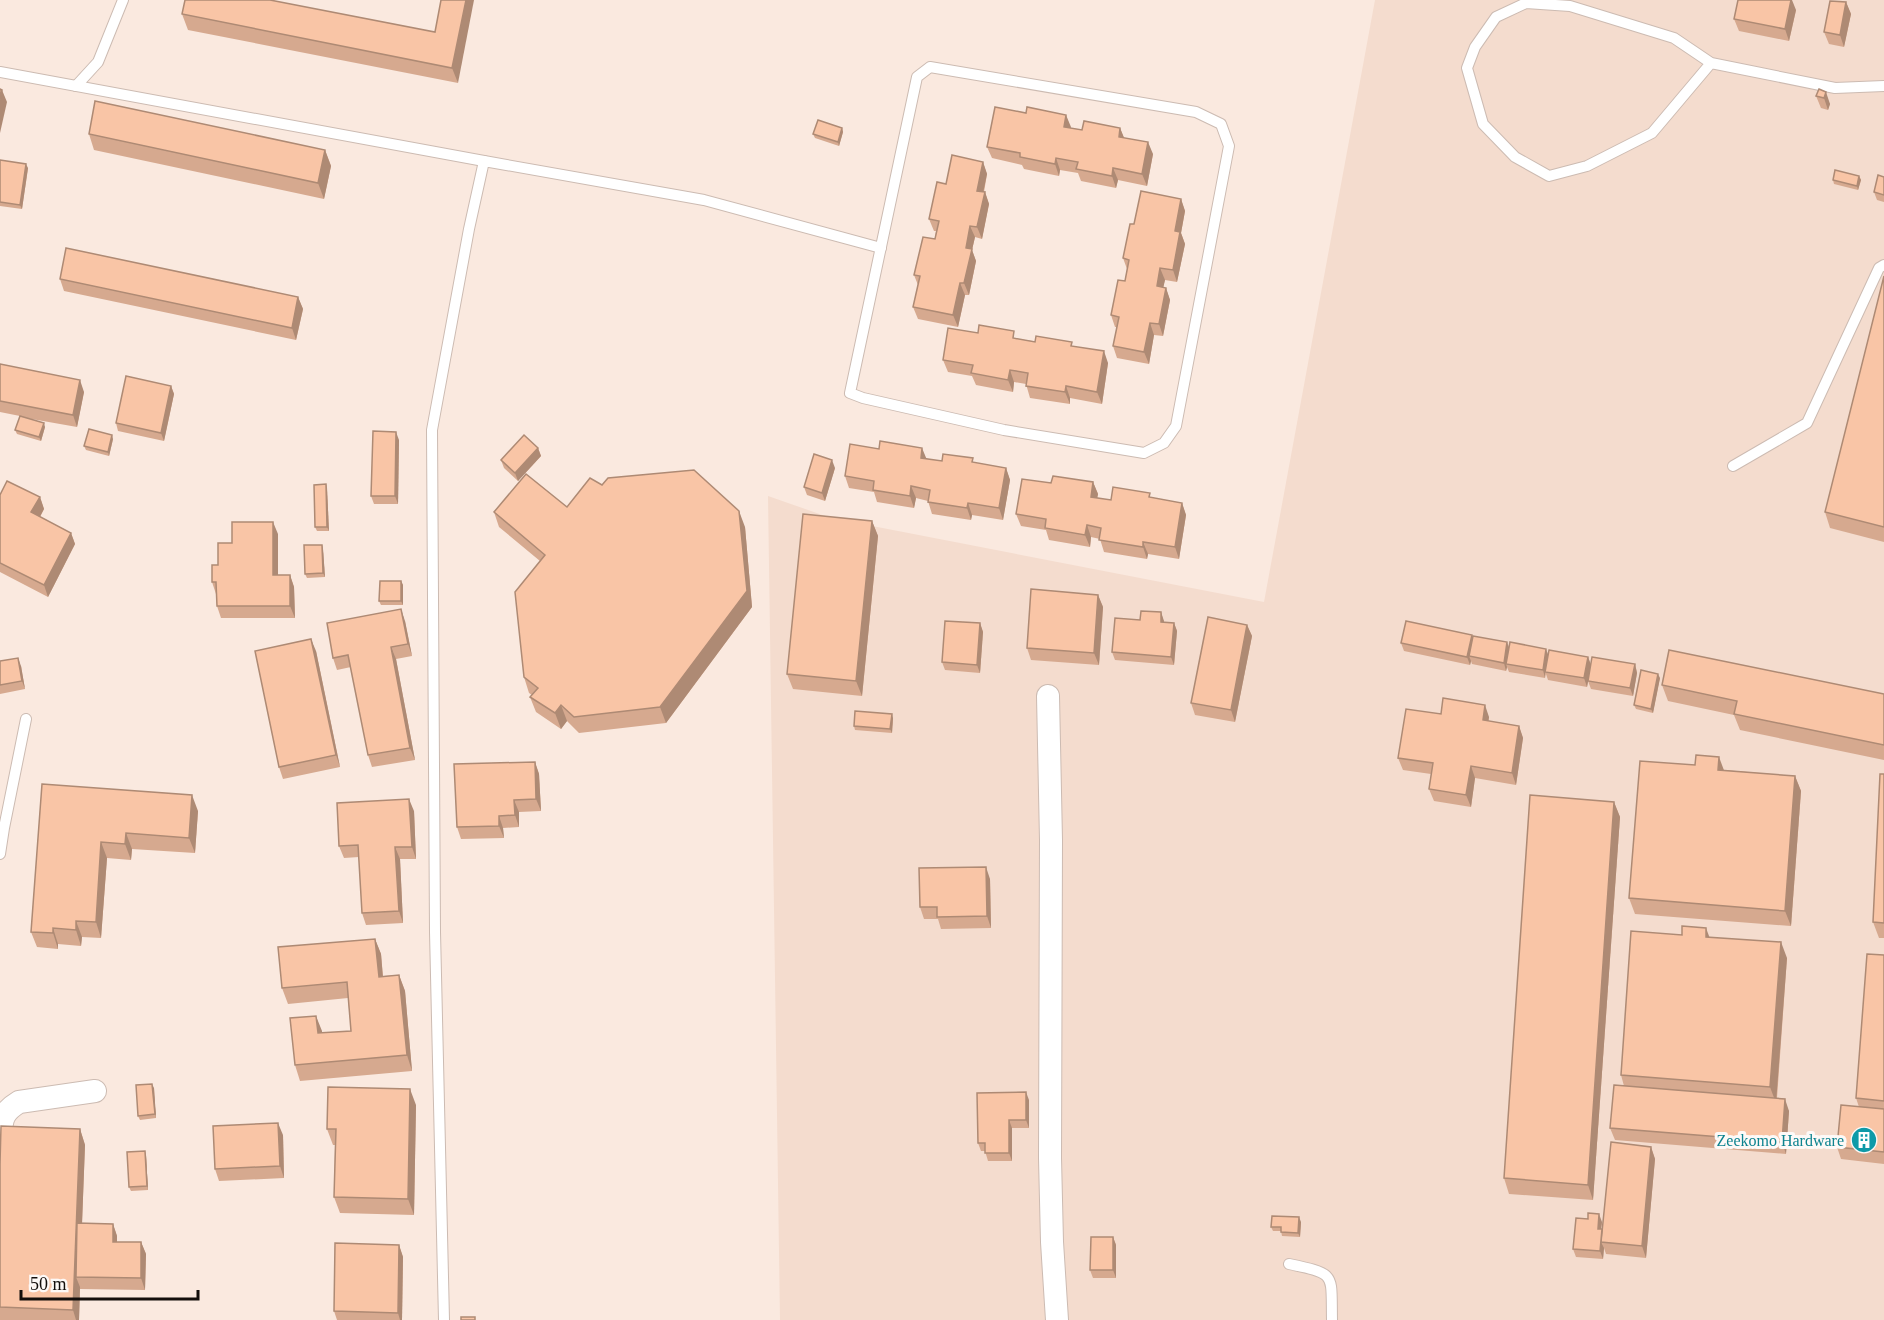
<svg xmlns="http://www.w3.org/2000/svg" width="1884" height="1320" font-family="'Times New Roman',serif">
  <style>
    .built { fill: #f4dcce }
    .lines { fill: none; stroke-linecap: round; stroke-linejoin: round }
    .lane-casing { stroke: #ccbbb2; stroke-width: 12 }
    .street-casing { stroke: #ccbbb2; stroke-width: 24 }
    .lane { stroke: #fff; stroke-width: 10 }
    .street { stroke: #fff; stroke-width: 22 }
    .wall { fill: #d6a98f }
    .shaded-wall { fill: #ae8a74 }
    .building { fill: #f9c5a6; stroke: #ae8a74; stroke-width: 1.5 }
    .labels { text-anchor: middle; stroke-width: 6; stroke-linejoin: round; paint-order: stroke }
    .culture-label { font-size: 16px; fill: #0d838f; stroke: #fdf9f7; text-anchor: end }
  </style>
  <rect width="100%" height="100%" fill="#fae9df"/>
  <path class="built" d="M1375,0H1884V1320H780L768,496L831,518L1264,602Z"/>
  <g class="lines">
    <g class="lane-casing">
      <g id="lane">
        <path d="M1711,63L1652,133L1587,166L1549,176L1515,157L1483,124L1467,68L1475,47L1496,17L1526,3L1570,6L1674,38L1711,63L1835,88L1884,86"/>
        <path d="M930,67L1196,112L1221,124L1229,146L1176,426L1164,443L1144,453L1004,430L863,398L850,393L917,77Z"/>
        <path d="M0,72L484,161"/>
        <path d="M76,86L98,62L123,0"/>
        <path d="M1733,466L1807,423L1879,268L1884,265"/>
        <path d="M0,854L4,828L26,719"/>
        <path d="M1289,1264C1337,1274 1331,1273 1332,1320"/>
        <path d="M444,1320L435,932L432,430L469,229L484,161L704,200L881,248"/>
      </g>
    </g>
    <g class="street-casing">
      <g id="street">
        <path d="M1048,696L1051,840L1050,1158L1052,1242L1057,1320"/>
        <path d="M0,1139C2,1120 1,1113 19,1102L95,1091"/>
      </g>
    </g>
    <use href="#lane" class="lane"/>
    <use href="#street" class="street"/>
  </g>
  <g class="wall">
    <path d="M441,0L458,83L188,30L182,14L435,32Z"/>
    <path d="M1846,2L1851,14L1844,47L1829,44L1824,32Z"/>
    <path d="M1796,10L1789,41L1739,31L1734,19Z"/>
    <path d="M1819,89L1830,104L1828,110L1821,108L1816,96Z"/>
    <path d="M1026,113L1066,115L1070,128L1082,130L1120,128L1124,138L1153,154L1147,186L1118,180L1116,188L1081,181L1078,173L1060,170L1059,176L1024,169L1022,165L992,158L987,147Z"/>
    <path d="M842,128L843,132L839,146L815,138L813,134Z"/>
    <path d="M89,134L325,150L331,166L324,199L94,150Z"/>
    <path d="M0,160L28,168L22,209L0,206Z"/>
    <path d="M983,162L987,174L984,192H985L989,204L982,239L975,237L972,250L976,261L969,295H965L958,327L918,319L913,307L918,285L914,275L935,239L936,231H934L929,219L946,184Z"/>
    <path d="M1859,176L1861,180L1858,190L1834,184L1833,180Z"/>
    <path d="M1884,177V202L1877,200L1874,192Z"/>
    <path d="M1181,199L1185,211L1181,233L1185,244L1177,282L1165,280L1163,287L1166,288L1170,300L1163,336L1154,335L1149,364L1117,358L1113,346L1117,327H1115L1111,315L1125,281L1127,269L1123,258Z"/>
    <path d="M1884,276V542L1830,528L1825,512Z"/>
    <path d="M60,279L298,297L303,309L296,340L64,291Z"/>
    <path d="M1017,339L1073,346L1108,363L1102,404L1070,398V404L1030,398L1026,384L1014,382L1013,392L976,385L972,376L948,372L943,360Z"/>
    <path d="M0,364L84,392L77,427L26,418L45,427L41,441L17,434L15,430L20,416L0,412Z"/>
    <path d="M171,386L174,394L164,441L118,431L116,423Z"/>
    <path d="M113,439L109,456L86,450L84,446Z"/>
    <path d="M399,440L398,504H374L371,496Z"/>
    <path d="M538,448L541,456L518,481L504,468L501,460Z"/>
    <path d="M926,459L942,461L975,463L1006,468L1010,480L1003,520L972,515L971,520L932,514L928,501L916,498L914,508L877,502L874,492L849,488L845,476Z"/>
    <path d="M835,468L825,501L807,495L804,487Z"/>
    <path d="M1093,482L1098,494L1097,498L1111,500L1151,498L1182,503L1186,515L1179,559L1148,554L1147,559L1104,552L1100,539L1091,537L1090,547L1049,540L1046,530L1021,526L1016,514L1051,483Z"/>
    <path d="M326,484L327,488L329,531H317L315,527Z"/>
    <path d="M602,485L745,527L752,607L666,723L579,733L567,721L561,729L536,712L530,697L532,695L529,693L524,677L540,561L499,527L494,512L567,507Z"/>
    <path d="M0,495L40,497L44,509L40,517L71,533L75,544L48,597L0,572Z"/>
    <path d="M872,521L878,536L862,696L793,689L787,674Z"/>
    <path d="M278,534V575H290L294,587L295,618H221L217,606L216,594L212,582L232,543Z"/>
    <path d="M322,545L323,549L325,577L307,578L305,574Z"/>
    <path d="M401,581L403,585V605H381L379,601Z"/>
    <path d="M1098,595L1103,607L1099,665L1031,660L1027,648Z"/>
    <path d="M1161,612L1164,623H1174L1177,631L1174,665L1115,660L1112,652L1140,620Z"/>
    <path d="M405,621L412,656L396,659L415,760L372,767L368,755L351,667L337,670L333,658Z"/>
    <path d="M980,623L983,632L980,673L945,670L942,662Z"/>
    <path d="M1247,625L1252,636L1235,722L1195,715L1191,703Z"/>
    <path d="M1472,635L1473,637L1509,647L1548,654L1588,657L1591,665L1587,687L1548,680L1546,674L1545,678L1509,672L1507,667L1506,671L1472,664L1471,661L1470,665L1404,651L1401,643Z"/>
    <path d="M316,651L340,767L283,779L279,767Z"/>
    <path d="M0,661L21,666L25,689L0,694Z"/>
    <path d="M1635,664L1637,673L1633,696L1591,689L1588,681Z"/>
    <path d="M1660,678L1653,713L1636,709L1634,705Z"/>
    <path d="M1662,685L1884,694V760L1740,730L1734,715L1668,701Z"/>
    <path d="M1441,714L1489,717L1488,721L1519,726L1523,738L1516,785L1475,778L1471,807L1434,801L1429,789L1431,774L1403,770L1398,758Z"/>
    <path d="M893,718L892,733L855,730L854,726Z"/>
    <path d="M535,762L539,774L541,811L519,812V827L503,828L504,838L461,839L457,827Z"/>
    <path d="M1724,770L1795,776L1801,791L1791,926L1635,914L1629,898Z"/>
    <path d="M1884,774V938H1879L1873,922Z"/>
    <path d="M42,784L198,811L195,853L132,849L131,860L107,858L101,938L82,937L81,946L58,944V949L37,947L31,932Z"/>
    <path d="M1614,802L1620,817L1593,1200L1509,1194L1504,1178Z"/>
    <path d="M414,811L416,859H400L403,923L366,925L362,913L359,857L344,858L339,846Z"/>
    <path d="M990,879L991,928L941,929L938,919H924L920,907Z"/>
    <path d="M1710,937L1787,958L1777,1098L1789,1111L1786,1154L1615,1140L1610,1128L1624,1086L1621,1075Z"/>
    <path d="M375,939L381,954L383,976L399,975L405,991L412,1071L300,1081L295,1065L322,1031V1033L351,1031L348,998L288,1004L282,988Z"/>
    <path d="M1884,955V1164L1841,1159L1837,1147L1859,1107L1856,1098Z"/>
    <path d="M154,1088L156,1118L140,1120L138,1116Z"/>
    <path d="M1029,1100V1128H1012V1161H988L985,1151H981L978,1143Z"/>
    <path d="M416,1105L414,1215L340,1213L334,1197L335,1145H333L327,1129Z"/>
    <path d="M80,1129L85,1145L82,1223L113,1224L117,1236V1242H141L146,1254L145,1290L80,1289V1287L79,1320H0V1164Z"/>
    <path d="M283,1135L284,1178L219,1181L215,1169Z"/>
    <path d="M1651,1147L1655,1159L1646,1258L1606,1254L1604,1248L1603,1259L1576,1257L1573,1249L1602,1222L1601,1229L1602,1231Z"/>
    <path d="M146,1155L148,1190L131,1191L129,1187Z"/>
    <path d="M1301,1222L1300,1237L1282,1236L1281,1231H1273L1271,1227Z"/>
    <path d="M1113,1237L1116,1245V1278H1093L1090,1270Z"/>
    <path d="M399,1245L403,1257L402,1320H337L334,1311Z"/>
  </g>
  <g class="shaded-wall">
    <path d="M466,0H474L458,83L452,68Z"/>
    <path d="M1791,0H1792L1796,10L1789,41L1785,29Z"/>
    <path d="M1846,2L1851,14L1844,47L1840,35Z"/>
    <path d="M2,90L7,102L0,133V100Z"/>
    <path d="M1826,92L1830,104L1828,110L1824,98Z"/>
    <path d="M1066,115L1071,127L1068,139L1064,127Z"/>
    <path d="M842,128L843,132L839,146L838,142Z"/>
    <path d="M1120,128L1125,140L1119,137Z"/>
    <path d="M1148,142L1153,154L1147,186L1142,174Z"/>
    <path d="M325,150L331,166L324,199L318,183Z"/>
    <path d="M1056,158L1060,170L1059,176L1055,164Z"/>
    <path d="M983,162L987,174L981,203L977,191Z"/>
    <path d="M26,164L28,168L22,209L20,205Z"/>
    <path d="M1113,168L1118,180L1116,188L1112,176Z"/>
    <path d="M1859,176L1861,180L1858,190L1857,186Z"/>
    <path d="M985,192L989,204L982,239L977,227Z"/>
    <path d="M1181,199L1185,211L1181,233L1185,244L1177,282L1173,270L1175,231Z"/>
    <path d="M970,226L975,237L972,250L976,261L969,295L964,283L966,248Z"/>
    <path d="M1160,268L1165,280L1161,298L1157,286Z"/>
    <path d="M960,283L965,295L958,327L953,315Z"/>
    <path d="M1166,288L1170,300L1163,336L1159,324Z"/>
    <path d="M298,297L303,309L296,340L292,328Z"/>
    <path d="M1150,323L1154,335L1149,364L1144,352Z"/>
    <path d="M1104,351L1108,363L1102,404L1097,392Z"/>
    <path d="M1010,370L1014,382L1013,392L1008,380Z"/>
    <path d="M80,380L84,392L77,427L73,415Z"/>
    <path d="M171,386L174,394L164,441L161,433Z"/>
    <path d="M1066,386L1070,398V404L1065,392Z"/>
    <path d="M44,423L45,427L41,441L39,437Z"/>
    <path d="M396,432L399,440L398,504L395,496Z"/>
    <path d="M112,435L113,439L109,456L108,452Z"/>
    <path d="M538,448L541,456L518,481L515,473Z"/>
    <path d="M922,448L927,460L921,458Z"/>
    <path d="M832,460L835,468L825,501L822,493Z"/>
    <path d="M1006,468L1010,480L1003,520L999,508Z"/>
    <path d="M1093,482L1098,494L1095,509L1091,497Z"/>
    <path d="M326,484L327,488L329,531L327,527Z"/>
    <path d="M911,486L916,498L914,508L910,496Z"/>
    <path d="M40,497L44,509L36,524L31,512Z"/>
    <path d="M968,503L972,515L971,520L967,508Z"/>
    <path d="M1182,503L1186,515L1179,559L1175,547Z"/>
    <path d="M739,511L745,527L752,607L666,723L660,707Z"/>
    <path d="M872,521L878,536L862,696L856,681Z"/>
    <path d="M273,522L278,534V587L273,575Z"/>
    <path d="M1087,525L1091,537L1090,547L1085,535Z"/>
    <path d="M71,533L75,544L48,597L44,585Z"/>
    <path d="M1143,542L1148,554L1147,559L1143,547Z"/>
    <path d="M322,545L323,549L325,577L323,573Z"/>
    <path d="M290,575L294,587L295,618L290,606Z"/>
    <path d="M401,581L403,585V605L401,601Z"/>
    <path d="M1098,595L1103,607L1099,665L1094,653Z"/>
    <path d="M401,609L405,621L412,656L408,644Z"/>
    <path d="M1161,612L1164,621L1163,630L1161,622Z"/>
    <path d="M980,623L983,632L980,673L977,665Z"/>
    <path d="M1174,623L1177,631L1174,665L1171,657Z"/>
    <path d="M1247,625L1252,636L1235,722L1231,710Z"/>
    <path d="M1472,635L1475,643L1469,656L1471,661L1470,665L1467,657Z"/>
    <path d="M311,639L316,651L340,767L336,755Z"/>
    <path d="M1507,642L1510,650L1506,664L1507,667L1506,671L1504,663Z"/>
    <path d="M391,647L396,659L415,760L410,748Z"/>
    <path d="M1546,649L1549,657L1545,672V678L1543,670Z"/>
    <path d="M1588,657L1591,665L1587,687L1584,678Z"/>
    <path d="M18,658L21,666L25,689L22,681Z"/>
    <path d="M1635,664L1637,673L1633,696L1630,688Z"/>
    <path d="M1658,674L1660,678L1653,713L1651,709Z"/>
    <path d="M561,705L567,721L561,729L555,713Z"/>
    <path d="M1485,705L1489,717L1487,732L1483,720Z"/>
    <path d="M892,714L893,718L892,733L890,729Z"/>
    <path d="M1519,726L1523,738L1516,785L1512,773Z"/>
    <path d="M1719,757L1725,773L1718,770Z"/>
    <path d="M535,762L539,774L541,811L536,799Z"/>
    <path d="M1471,766L1475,778L1471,807L1466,795Z"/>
    <path d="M1795,776L1801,791L1791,926L1785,911Z"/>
    <path d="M192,795L198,811L195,853L189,838Z"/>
    <path d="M409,799L414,811L416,859L412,847Z"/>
    <path d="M514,800L519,812V827L515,815Z"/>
    <path d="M1614,802L1620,817L1593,1200L1588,1185Z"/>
    <path d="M499,816L503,828L504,838L499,826Z"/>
    <path d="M126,833L132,849L131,860L125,844Z"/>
    <path d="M101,842L107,858L101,938L96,922Z"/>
    <path d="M395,847L400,859L403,923L399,911Z"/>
    <path d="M986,867L990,879L991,928L987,916Z"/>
    <path d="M76,921L82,937L81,946L76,930Z"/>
    <path d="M53,928L58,944V949L53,933Z"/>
    <path d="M1706,928L1712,944L1706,937Z"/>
    <path d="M375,939L381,954L384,992L379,977Z"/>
    <path d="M1781,942L1787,958L1776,1103L1770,1087Z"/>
    <path d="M399,975L405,991L412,1071L407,1055Z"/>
    <path d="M316,1016L322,1031L323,1049L318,1033Z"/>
    <path d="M152,1084L154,1088L156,1118L155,1114Z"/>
    <path d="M410,1089L416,1105L414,1215L408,1199Z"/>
    <path d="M1026,1092L1029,1100V1128L1026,1120Z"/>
    <path d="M1785,1099L1789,1111L1786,1154L1782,1142Z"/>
    <path d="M1009,1120L1012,1128V1161L1009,1153Z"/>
    <path d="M278,1123L283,1135L284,1178L280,1166Z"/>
    <path d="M80,1129L85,1145L80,1277H76L80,1287L79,1320H76L73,1310Z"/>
    <path d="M1651,1147L1655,1159L1646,1258L1642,1246Z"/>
    <path d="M145,1151L146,1155L148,1190L147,1186Z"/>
    <path d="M1599,1214L1602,1222L1600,1237L1598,1229Z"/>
    <path d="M1299,1217L1301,1222L1300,1237L1298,1233Z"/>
    <path d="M113,1224L117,1236V1254L113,1242Z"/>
    <path d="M1602,1229L1604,1237L1601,1242L1604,1248L1603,1259L1600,1251Z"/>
    <path d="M1113,1237L1116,1245V1278L1113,1270Z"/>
    <path d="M141,1242L146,1254L145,1290L141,1278Z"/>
    <path d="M399,1245L403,1257L402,1320H400L398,1313Z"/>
  </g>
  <g class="building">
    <path d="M185,0H270L435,32L441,0H466L452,68L182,14Z"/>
    <path d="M1738,0H1791L1785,29L1734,19Z"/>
    <path d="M1830,1L1846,2L1840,35L1824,32Z"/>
    <path d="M0,89L2,90L0,100Z"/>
    <path d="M1819,89L1826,92L1824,98L1816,96Z"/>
    <path d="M95,101L325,150L318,183L89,134Z"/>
    <path d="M995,107L1026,113L1027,107L1066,115L1064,127L1082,130L1084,121L1120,128L1119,137L1148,142L1142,174L1113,168L1112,176L1076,169L1078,162L1056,158L1055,164L1020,157V153L987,147Z"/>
    <path d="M818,120L842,128L838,142L813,134Z"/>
    <path d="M952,155L983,162L977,191L985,192L977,227L970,226L966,248L972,249L964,283H960L953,315L913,307L920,276L914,275L923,237L935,239L939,221L929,219L937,182L946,184Z"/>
    <path d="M0,160L26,164L20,205L0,202Z"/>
    <path d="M1835,170L1859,176L1857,186L1833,180Z"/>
    <path d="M1878,175L1884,177V195L1874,192Z"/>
    <path d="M1141,191L1181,199L1175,231L1180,232L1173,270L1160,268L1157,286L1166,288L1159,324L1150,323L1144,352L1113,346L1119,317L1111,315L1118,280L1125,281L1129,260L1123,258L1130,224H1134Z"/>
    <path d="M66,248L298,297L292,328L60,279Z"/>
    <path d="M1884,276V527L1825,512Z"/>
    <path d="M979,325L1014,331L1013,338L1035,342L1036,336L1072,342L1071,346L1104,351L1097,392L1066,386L1065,392L1026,386L1028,373L1010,370L1008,380L971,373L973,365L943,360L948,328L978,333Z"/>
    <path d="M0,364L80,380L73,415L0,401Z"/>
    <path d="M126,376L171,386L161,433L116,423Z"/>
    <path d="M20,416L44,423L39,437L15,430Z"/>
    <path d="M89,429L112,435L108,452L84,446Z"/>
    <path d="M373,431L396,432L395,496H371Z"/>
    <path d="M524,435L538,448L515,473L501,460Z"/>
    <path d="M880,441L922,448L921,458L942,461L943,454L973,458L972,462L1006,468L999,508L968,503L967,508L928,502L930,490L911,486L910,496L873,490L874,481L845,476L850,444L879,449Z"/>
    <path d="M814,454L832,460L822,493L804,487Z"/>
    <path d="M694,470L739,511L747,591L660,707L574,717L561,705L555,713L530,697L538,688L524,677L515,592L545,555L494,512L526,474L567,507L590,478L602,485L608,478Z"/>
    <path d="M1053,476L1093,482L1091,497L1111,500L1113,487L1150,493L1149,497L1182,503L1175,547L1143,542V547L1099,540L1101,528L1087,525L1085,535L1045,528L1046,519L1016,514L1022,479L1051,483Z"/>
    <path d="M7,481L40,497L31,512L71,533L44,585L0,563V495Z"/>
    <path d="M326,484L327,527H315L314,485Z"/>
    <path d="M803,514L872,521L856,681L787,674Z"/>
    <path d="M232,522H273V575H290V606H217L216,582H212V565H218V543H232Z"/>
    <path d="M304,545H322L323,573L305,574Z"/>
    <path d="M380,581H401V601H379Z"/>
    <path d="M1031,589L1098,595L1094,653L1027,648Z"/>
    <path d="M401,609L408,644L391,647L410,748L368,755L348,655L333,658L327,623Z"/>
    <path d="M1141,611L1161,612V622L1174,623L1171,657L1112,652L1115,618L1140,620Z"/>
    <path d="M1208,617L1247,625L1231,710L1191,703Z"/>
    <path d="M945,621L980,623L977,665L942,662Z"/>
    <path d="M1406,621L1472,635L1467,657L1401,643Z"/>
    <path d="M1473,636L1507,642L1504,663L1469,656Z"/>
    <path d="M311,639L336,755L279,767L255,651Z"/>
    <path d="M1510,642L1546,649L1543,670L1506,664Z"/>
    <path d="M1549,650L1588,657L1584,678L1545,672Z"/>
    <path d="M1669,650L1884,694V745L1734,714L1737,701L1662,685Z"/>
    <path d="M1592,657L1635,664L1630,688L1588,681Z"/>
    <path d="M18,658L22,681L0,685V661Z"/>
    <path d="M1641,670L1658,674L1651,709L1634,705Z"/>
    <path d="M1443,698L1485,705L1483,720L1519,726L1512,773L1471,766L1466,795L1429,789L1433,763L1398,758L1406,709L1441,714Z"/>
    <path d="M855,711L892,714L890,729L854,726Z"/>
    <path d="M1696,755L1719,757L1718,770L1795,776L1785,911L1629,898L1640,761L1695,765Z"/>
    <path d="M535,762L536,799L514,800L515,815L499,816V826L457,827L454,764Z"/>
    <path d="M1880,774H1884V923L1873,922Z"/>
    <path d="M42,784L192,795L189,838L126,833L125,844L101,842L96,922L76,921V930L53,928V933L31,932Z"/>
    <path d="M1530,795L1614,802L1588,1185L1504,1178Z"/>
    <path d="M409,799L412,847H395L399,911L362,913L358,845L339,846L337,803Z"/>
    <path d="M986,867L987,916L937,917V907H920L919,868Z"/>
    <path d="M1682,926L1706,928V937L1781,942L1770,1087L1621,1075L1631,931L1682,935Z"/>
    <path d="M375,939L379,977L399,975L407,1055L295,1065L290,1018L316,1016L318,1033L351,1031L347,982L282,988L278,947Z"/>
    <path d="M1867,954L1884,955V1101L1856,1098Z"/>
    <path d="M152,1084L155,1114L138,1116L136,1085Z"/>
    <path d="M1614,1085L1785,1099L1782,1142L1610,1128Z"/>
    <path d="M328,1087L410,1089L408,1199L334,1197L336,1129H327Z"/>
    <path d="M1026,1092V1120H1009V1153H985V1143H978L977,1093Z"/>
    <path d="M1841,1105L1884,1109V1152L1837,1147Z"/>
    <path d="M278,1123L280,1166L215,1169L213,1126Z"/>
    <path d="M1,1126L80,1129L73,1310L0,1307V1164Z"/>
    <path d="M1611,1142L1651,1147L1642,1246L1601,1242Z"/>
    <path d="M145,1151L147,1186L129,1187L127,1152Z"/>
    <path d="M1588,1213L1599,1214L1598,1229H1602L1600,1251L1573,1249L1576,1218L1588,1219Z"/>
    <path d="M1272,1216L1299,1217L1298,1233L1281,1232V1227H1271Z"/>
    <path d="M77,1223L113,1224V1242H141V1278L76,1277Z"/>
    <path d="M1091,1237H1113V1270H1090Z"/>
    <path d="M335,1243L399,1245L398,1313L334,1311Z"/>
    <rect x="461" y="1317" width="14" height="3"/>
  </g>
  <defs>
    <g id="building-disc" transform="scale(1.35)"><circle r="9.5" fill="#0f9aa8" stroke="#fdf9f7"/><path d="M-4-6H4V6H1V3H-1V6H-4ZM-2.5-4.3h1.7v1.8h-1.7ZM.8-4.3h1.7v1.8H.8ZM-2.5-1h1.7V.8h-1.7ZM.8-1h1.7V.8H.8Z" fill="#fff"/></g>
  </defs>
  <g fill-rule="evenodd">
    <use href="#building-disc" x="1864" y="1140"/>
  </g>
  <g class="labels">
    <g class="culture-label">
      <text x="1844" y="1146">Zeekomo Hardware</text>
    </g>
  </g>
  <path d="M21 1290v9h177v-9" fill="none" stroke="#130e0b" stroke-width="3"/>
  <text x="30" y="1290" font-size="18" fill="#130e0b" stroke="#fdf9f7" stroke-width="4.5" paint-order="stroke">50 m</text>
</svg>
